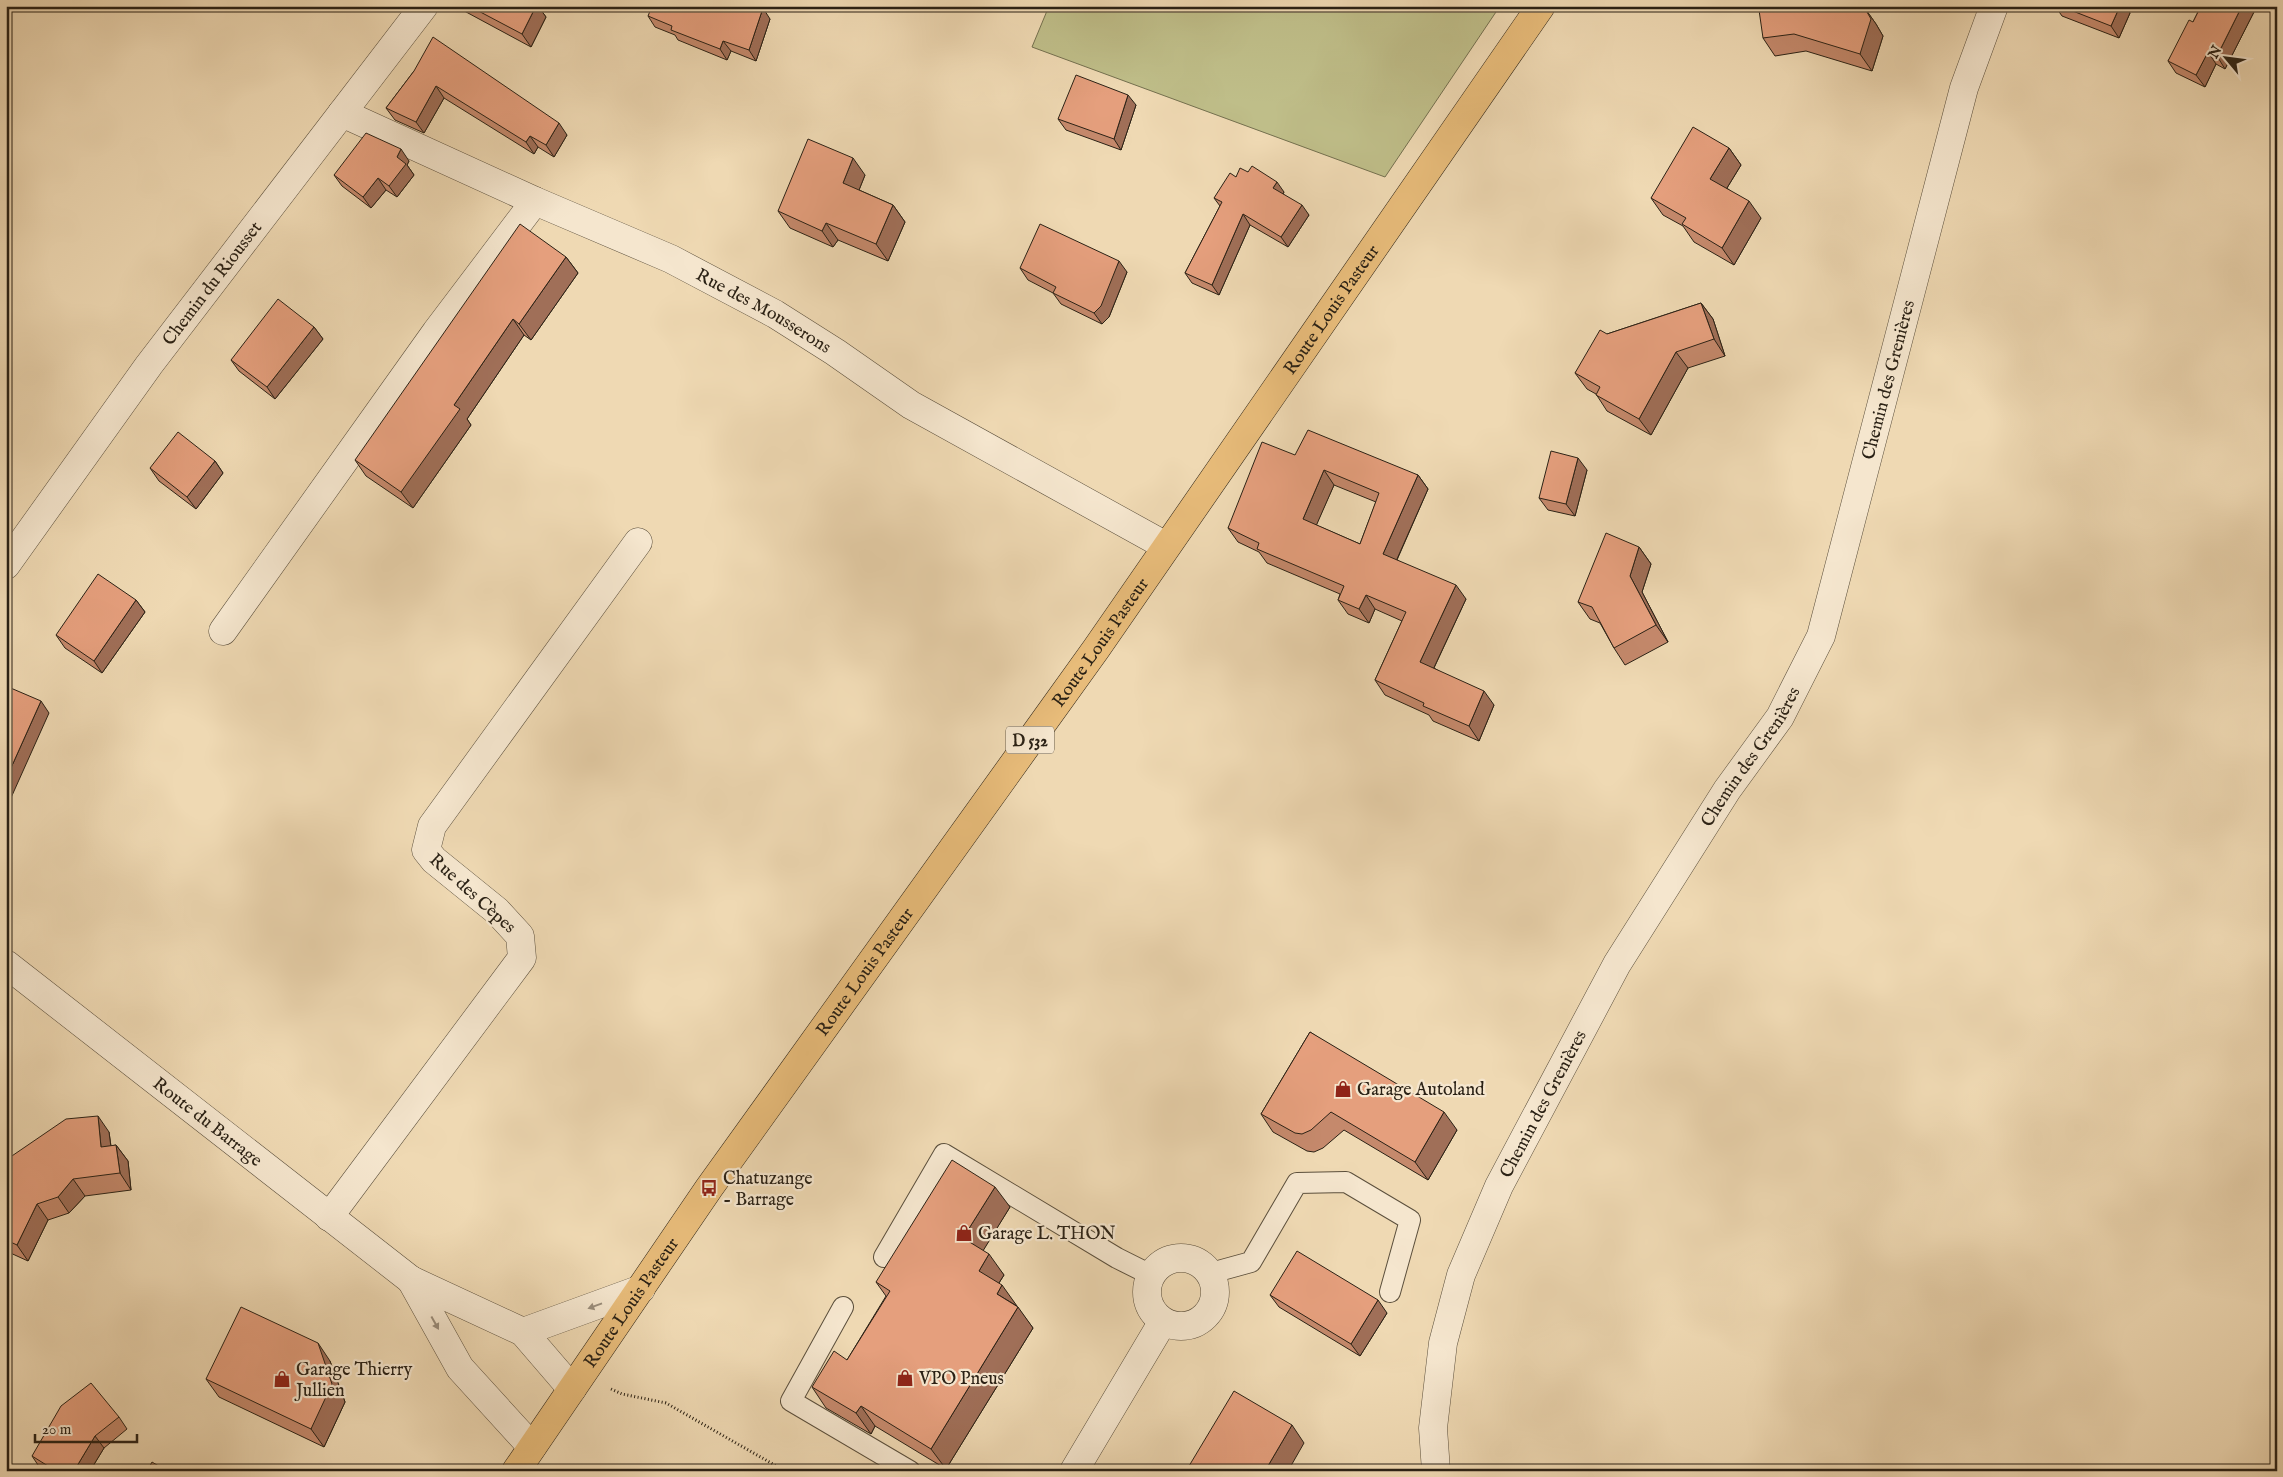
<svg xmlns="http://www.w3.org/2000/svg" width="2283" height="1477" font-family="'IM FELL English',serif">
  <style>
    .green { fill: #bfbe89; stroke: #74704f }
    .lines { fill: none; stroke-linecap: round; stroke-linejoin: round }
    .service-casing { stroke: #5b4f3c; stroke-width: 22 }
    .minor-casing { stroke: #5b4f3c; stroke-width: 29 }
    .tertiary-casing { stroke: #5b4f3c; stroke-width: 29 }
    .primary-casing { stroke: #2a2115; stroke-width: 29 }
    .path { stroke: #2a2115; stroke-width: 3; stroke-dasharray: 1 2.5; stroke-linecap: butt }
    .service { stroke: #f5e6ce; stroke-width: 20 }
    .minor { stroke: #f5e6ce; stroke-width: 28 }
    .tertiary { stroke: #f5e6ce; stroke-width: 28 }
    .primary { stroke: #e8bc7a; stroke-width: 28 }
    .wall { fill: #c5896c; stroke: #2a2115; fill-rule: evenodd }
    .shaded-wall { fill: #a06f58; stroke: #2a2115 }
    .building { fill: #e59f7d; stroke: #2a2115; fill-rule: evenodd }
    .oneway { fill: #9a8d7b }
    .labels { text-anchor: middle; stroke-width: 4.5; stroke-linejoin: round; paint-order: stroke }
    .shield { fill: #f5e6ce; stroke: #675c4c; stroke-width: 1 }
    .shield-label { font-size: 16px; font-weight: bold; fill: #2a2115 }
    .street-label { font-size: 18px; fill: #2a2115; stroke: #f5e6ce }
    .poi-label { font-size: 18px; fill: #2a2115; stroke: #f5e6ce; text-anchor: start }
  </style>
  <rect width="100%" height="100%" fill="#efd9b3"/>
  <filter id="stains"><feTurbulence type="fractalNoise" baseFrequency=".004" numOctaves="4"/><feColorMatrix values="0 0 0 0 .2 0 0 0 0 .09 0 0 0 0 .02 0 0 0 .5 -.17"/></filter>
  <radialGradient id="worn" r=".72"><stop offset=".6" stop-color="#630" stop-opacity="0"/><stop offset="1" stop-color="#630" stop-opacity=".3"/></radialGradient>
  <path class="green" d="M1049,6H1500L1385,177L1032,47Z"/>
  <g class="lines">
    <g class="service-casing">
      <g id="service">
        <path d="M884,1257L944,1154L1117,1258L1151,1275"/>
        <path d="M1211,1273L1251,1262L1297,1183L1346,1182L1410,1220L1390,1292"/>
        <path d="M843,1307L791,1401L910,1471"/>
      </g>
    </g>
    <g class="minor-casing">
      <g id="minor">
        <path id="s1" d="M342,113L535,201L671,259L775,314L835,352L911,405L1166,546"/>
        <path id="s2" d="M6,565L149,365L424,6"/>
        <path d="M223,631L436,332L535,201"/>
        <path id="s3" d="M6,964L411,1280L523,1332L572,1389"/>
        <path d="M329,1217L522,958L520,936L497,911L434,860L426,850L432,826L638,542"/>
        <circle cx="1181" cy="1292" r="34"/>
        <path d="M411,1280L460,1368L532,1447"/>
        <path d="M523,1332L641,1289"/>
        <path d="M1074,1471L1162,1323"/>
      </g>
    </g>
    <g class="tertiary-casing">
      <g id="tertiary">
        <path id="s4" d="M1436,1471L1433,1428L1443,1343L1461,1275L1499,1186L1617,964L1727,790L1780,717L1821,636L1964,88L1994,6"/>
      </g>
    </g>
    <g class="primary-casing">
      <g id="primary">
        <path id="s5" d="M516,1471L709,1188L1096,649L1541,6"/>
      </g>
    </g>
    <path class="path" d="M611,1389L622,1394L666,1403L785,1471"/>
    <use href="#service" class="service"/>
    <use href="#minor" class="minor"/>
    <use href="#tertiary" class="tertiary"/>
    <use href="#primary" class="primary"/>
  </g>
  <g class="wall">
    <path d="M455,6H538L546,17L531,47Z"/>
    <path d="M2055,6H2126L2130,13L2119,38L2062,16Z"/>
    <path d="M2201,6H2257L2225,69L2216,64L2205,87L2176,73L2168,61L2193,22Z"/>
    <path d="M1864,7L1876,24L1883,36L1872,71L1806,51L1775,56L1763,38Z"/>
    <path d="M648,16L770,19L756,61L731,51L727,60L678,40L675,35L655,27Z"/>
    <path d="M414,71L567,135L554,157L538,147L534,154L444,98L424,133L395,120L386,108Z"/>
    <path d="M1136,105L1121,150L1066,130L1058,119Z"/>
    <path d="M1729,148L1741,165L1727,188L1761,218L1734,265L1694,242L1683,226L1663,215L1651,198Z"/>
    <path d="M409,161L407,165L414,175L397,197L386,190L371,208L342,186L334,175Z"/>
    <path d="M1248,172L1284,192L1283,194L1309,215L1288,247L1250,225L1219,295L1192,283L1185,273L1220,206L1214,198L1236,177Z"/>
    <path d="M865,175L859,190L893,205L905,222L888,261L838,240L833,247L790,228L778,211Z"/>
    <path d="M566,257L578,273L531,340L524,335L467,419L471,425L413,508L366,476L355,460Z"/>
    <path d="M1020,268L1127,272L1109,317L1102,324L1061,304L1053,293L1028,280Z"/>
    <path d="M1701,303L1713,319L1725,356L1688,368L1651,435L1607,411L1596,394L1587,389L1575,373L1607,334Z"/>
    <path d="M314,327L323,339L275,399L239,371L231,360Z"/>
    <path d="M1295,455L1418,475L1428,489L1397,560L1466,599L1434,668L1494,705L1479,741L1433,721L1429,715L1385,695L1375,680L1402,621L1375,609L1369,623L1348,614L1338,600L1340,594L1267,563L1259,552L1238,542L1228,528ZM1334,485L1376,502L1360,544L1316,525Z"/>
    <path d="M215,461L223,473L196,509L159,481L150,468Z"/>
    <path d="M1587,470L1575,516L1548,510L1539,498Z"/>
    <path d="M1639,547L1651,564L1642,592L1668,642L1625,665L1614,648L1600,623L1590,619L1578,602Z"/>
    <path d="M136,600L145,612L102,673L65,648L56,635Z"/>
    <path d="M1310,1032L1457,1130L1428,1180L1344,1130L1323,1148L1314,1152L1307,1151L1273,1132L1261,1114Z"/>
    <path d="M109,1132L111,1146L116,1145L128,1161L131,1190L85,1196L69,1213L48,1220L28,1261L6,1251V1160Z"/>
    <path d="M1010,1207L983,1250L1004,1275L999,1283L1033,1328L946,1469L875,1426L871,1434L826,1408L812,1387L847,1360L886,1296L876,1282Z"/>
    <path d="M1270,1295L1387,1313L1360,1356L1279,1307Z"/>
    <path d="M330,1361L345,1402L324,1447L219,1397L206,1379Z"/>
    <path d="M119,1417L127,1429L104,1448L90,1471H45L40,1468L32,1456Z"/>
  </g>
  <g class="shaded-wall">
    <path d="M536,6H538L546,17L531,47L522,34Z"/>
    <path d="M2120,6H2126L2130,13L2119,38L2111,26Z"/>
    <path d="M2242,6H2257L2225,69L2217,56Z"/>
    <path d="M1864,7L1876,24L1883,36L1872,71L1860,54Z"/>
    <path d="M763,8L770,19L756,61L749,50Z"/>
    <path d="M723,41L731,51L727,60L720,49Z"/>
    <path d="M2208,52L2216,64L2205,87L2196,75Z"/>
    <path d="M436,86L444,98L424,133L416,122Z"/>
    <path d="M1128,95L1136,105L1121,150L1114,139Z"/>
    <path d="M559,123L567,135L554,157L546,145Z"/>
    <path d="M530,136L538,147L534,154L526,142Z"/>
    <path d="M1729,148L1741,165L1722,196L1710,179Z"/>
    <path d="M401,149L409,161L407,165L414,175L397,197L389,186L397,157Z"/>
    <path d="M853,158L865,175L855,200L843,183Z"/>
    <path d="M378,178L386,190L371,208L363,197Z"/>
    <path d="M1277,182L1284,192L1280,199L1273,188Z"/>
    <path d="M1749,201L1761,218L1734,265L1722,248Z"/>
    <path d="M893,205L905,222L888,261L876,244Z"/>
    <path d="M1302,205L1309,215L1288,247L1281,237Z"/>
    <path d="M1243,214L1250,225L1219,295L1212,285Z"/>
    <path d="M826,223L838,240L833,247L822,231Z"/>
    <path d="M566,257L578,273L531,340L519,324Z"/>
    <path d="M1119,261L1127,272L1109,317L1102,324L1094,313Z"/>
    <path d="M1701,303L1713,319L1725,356L1714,339Z"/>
    <path d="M513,319L524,335L467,419L471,425L413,508L401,492L454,405Z"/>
    <path d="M314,327L323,339L275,399L267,387Z"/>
    <path d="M1676,352L1688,368L1651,435L1639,419Z"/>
    <path d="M1578,458L1587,470L1575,516L1566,504Z"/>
    <path d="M215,461L223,473L196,509L187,497Z"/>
    <path d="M1324,470L1334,485L1313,533L1303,519Z"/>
    <path d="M1418,475L1428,489L1393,568L1383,554Z"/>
    <path d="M1639,547L1651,564L1642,592L1668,642L1656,625L1630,576Z"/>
    <path d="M1456,585L1466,599L1430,676L1420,662Z"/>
    <path d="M1366,595L1375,609L1369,623L1359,609Z"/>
    <path d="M136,600L145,612L102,673L94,661Z"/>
    <path d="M1484,691L1494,705L1479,741L1469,726Z"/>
    <path d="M41,701L49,713L10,800L6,795V779Z"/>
    <path d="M1444,1112L1457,1130L1428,1180L1415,1162Z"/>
    <path d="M98,1116L109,1132L113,1163L101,1147Z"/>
    <path d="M116,1145L128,1161L131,1190L120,1173Z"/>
    <path d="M73,1179L85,1196L69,1213L58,1197Z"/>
    <path d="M995,1187L1010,1207L978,1259L963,1238Z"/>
    <path d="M37,1204L48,1220L28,1261L17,1245Z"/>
    <path d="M989,1254L1004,1275L993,1292L979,1271Z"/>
    <path d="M1002,1285L1017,1306L997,1294Z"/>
    <path d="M1378,1300L1387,1313L1360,1356L1351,1344Z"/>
    <path d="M1018,1307L1033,1328L946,1469L931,1449Z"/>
    <path d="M318,1343L330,1361L345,1402L324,1447L311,1429Z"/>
    <path d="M861,1406L875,1426L871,1434L856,1413Z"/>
    <path d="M1292,1425L1304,1443L1288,1471H1265Z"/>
    <path d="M95,1436L104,1448L90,1471H74Z"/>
  </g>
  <g class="building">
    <path d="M469,6H536L522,34Z"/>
    <path d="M652,6H758L763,8L749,50L723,41L720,49L671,30L672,26L648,16Z"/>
    <path d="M1766,6H1863L1864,7L1871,19L1860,54L1794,34L1763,38L1759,10L1767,9Z"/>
    <path d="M2060,6H2120L2111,26Z"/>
    <path d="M2201,6H2242L2217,56L2208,52L2196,75L2168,61L2189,20L2193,22Z"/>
    <path d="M433,37L559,123L546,145L530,136L526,142L436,86L416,122L386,108L414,71Z"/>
    <path d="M1076,75L1128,95L1114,139L1058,119Z"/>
    <path d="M1693,127L1729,148L1710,179L1749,201L1722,248L1682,224L1686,218L1651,198Z"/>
    <path d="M366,133L401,149L397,157L406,164L389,186L378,178L363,197L334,175Z"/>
    <path d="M808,139L853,158L843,183L893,205L876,244L826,223L822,231L778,211Z"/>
    <path d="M1252,166L1277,182L1273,188L1302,205L1281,237L1243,214L1212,285L1185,273L1222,202L1214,198L1230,173L1236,177L1240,168L1248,172Z"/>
    <path d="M520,224L566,257L519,324L513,319L454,405L460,409L401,492L355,460Z"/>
    <path d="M1040,224L1119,261L1101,306L1094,313L1053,293L1056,287L1020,268Z"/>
    <path d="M278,299L314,327L267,387L231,360Z"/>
    <path d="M1701,303L1714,339L1676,352L1639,419L1596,395L1600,387L1575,373L1600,330L1607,334Z"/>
    <path d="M1308,430L1418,475L1383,554L1456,585L1420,662L1484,691L1469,726L1423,706L1424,703L1375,680L1406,612L1366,595L1359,609L1338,600L1344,586L1257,549L1259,543L1228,528L1262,442L1295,455ZM1324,470L1379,493L1360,544L1303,519Z"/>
    <path d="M178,432L215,461L187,497L150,468Z"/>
    <path d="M1551,451L1578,458L1566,504L1539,498Z"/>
    <path d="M1606,533L1639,547L1630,576L1656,625L1614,648L1592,607L1578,602Z"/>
    <path d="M98,574L136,600L94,661L56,635Z"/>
    <path d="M6,686L41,701L6,779Z"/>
    <path d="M1310,1032L1444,1112L1415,1162L1331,1112L1311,1130L1302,1134L1295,1133L1261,1114Z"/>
    <path d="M98,1116L101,1147L116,1145L120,1173L73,1179L58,1197L37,1204L17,1245L6,1240V1160L66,1119Z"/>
    <path d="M952,1160L995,1187L963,1238L989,1254L979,1271L1002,1285L997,1294L1018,1307L931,1449L861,1406L856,1413L812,1387L834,1351L847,1360L890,1291L876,1282Z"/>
    <path d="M1297,1251L1378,1300L1351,1344L1270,1295Z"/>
    <path d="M241,1307L318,1343L332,1384L311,1429L206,1379Z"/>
    <path d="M91,1383L119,1417L95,1436L74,1471H56L32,1456L61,1406Z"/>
    <path d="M1234,1391L1292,1425L1265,1471H1186Z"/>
    <path d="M152,1462L167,1471H147Z"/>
  </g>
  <defs><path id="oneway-solid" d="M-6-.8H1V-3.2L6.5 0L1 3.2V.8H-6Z" transform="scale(1.25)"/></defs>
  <g class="oneway">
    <use href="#oneway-solid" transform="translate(595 1306) rotate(160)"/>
    <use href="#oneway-solid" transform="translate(435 1323) rotate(61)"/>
  </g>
  <defs>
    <g id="shop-bare" transform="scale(1.35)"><path d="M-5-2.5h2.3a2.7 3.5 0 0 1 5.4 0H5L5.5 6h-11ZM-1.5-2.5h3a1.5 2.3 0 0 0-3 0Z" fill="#8f2418" stroke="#f5e6ce" stroke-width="2.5" paint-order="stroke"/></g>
    <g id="bus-bare" transform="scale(1.35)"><path d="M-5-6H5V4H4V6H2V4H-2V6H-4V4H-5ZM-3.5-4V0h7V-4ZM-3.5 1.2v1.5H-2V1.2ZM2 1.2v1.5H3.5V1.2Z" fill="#8f2418" stroke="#f5e6ce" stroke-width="2.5" paint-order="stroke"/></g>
  </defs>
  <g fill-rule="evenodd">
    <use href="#shop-bare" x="1343" y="1089"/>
    <use href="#bus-bare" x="709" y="1188"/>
    <use href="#shop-bare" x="964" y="1233"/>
    <use href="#shop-bare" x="905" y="1378"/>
    <use href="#shop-bare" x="282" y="1379"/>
  </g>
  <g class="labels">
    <rect class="shield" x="1006" y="726.5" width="48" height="27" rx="4"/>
    <g class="shield-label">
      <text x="1030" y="746">D 532</text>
    </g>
    <g class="street-label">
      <text dy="6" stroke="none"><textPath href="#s2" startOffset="349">Chemin du Riousset</textPath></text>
      <text dy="6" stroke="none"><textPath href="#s5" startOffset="1419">Route Louis Pasteur</textPath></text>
      <text dy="6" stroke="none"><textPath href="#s1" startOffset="466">Rue des Mousserons</textPath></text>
      <text dy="6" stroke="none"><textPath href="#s4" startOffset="1199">Chemin des Grenières</textPath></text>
      <text dy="6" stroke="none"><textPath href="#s5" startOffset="1014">Route Louis Pasteur</textPath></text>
      <text dy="6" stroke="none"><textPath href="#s4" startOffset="794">Chemin des Grenières</textPath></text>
      <text transform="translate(473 893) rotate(42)" y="6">Rue des Cèpes</text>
      <text dy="6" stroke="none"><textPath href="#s5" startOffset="609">Route Louis Pasteur</textPath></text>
      <text dy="6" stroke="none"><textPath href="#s4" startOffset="389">Chemin des Grenières</textPath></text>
      <text dy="6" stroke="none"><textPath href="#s3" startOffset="256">Route du Barrage</textPath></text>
      <text dy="6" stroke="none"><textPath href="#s5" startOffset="204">Route Louis Pasteur</textPath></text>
    </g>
    <g class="poi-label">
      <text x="1357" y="1095">Garage Autoland</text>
      <text x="723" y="1184">Chatuzange<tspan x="723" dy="21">- Barrage</tspan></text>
      <text x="978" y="1239">Garage L. THON</text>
      <text x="296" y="1375">Garage Thierry<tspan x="296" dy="21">Jullien</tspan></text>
      <text x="919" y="1384">VPO Pneus</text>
    </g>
  </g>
  <rect width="2283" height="1477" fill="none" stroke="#efd9b3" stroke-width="25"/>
  <rect x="8" y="8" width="2268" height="1462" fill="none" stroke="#2a2115" stroke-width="2.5"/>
  <rect x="12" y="12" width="2258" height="1452" fill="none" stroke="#2a2115"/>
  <g transform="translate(2226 58) rotate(299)" stroke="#f5e6ce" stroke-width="4" paint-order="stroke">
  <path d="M0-4L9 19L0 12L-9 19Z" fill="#2a2115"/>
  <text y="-8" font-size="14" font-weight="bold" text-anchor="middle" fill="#2a2115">N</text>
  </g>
  <path d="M35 1434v8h102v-8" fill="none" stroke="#2a2115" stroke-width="2.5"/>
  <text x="42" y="1434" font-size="15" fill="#2a2115" stroke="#f5e6ce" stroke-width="4" paint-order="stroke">20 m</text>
  <rect width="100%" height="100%" filter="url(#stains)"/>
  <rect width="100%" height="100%" fill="url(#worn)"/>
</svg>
